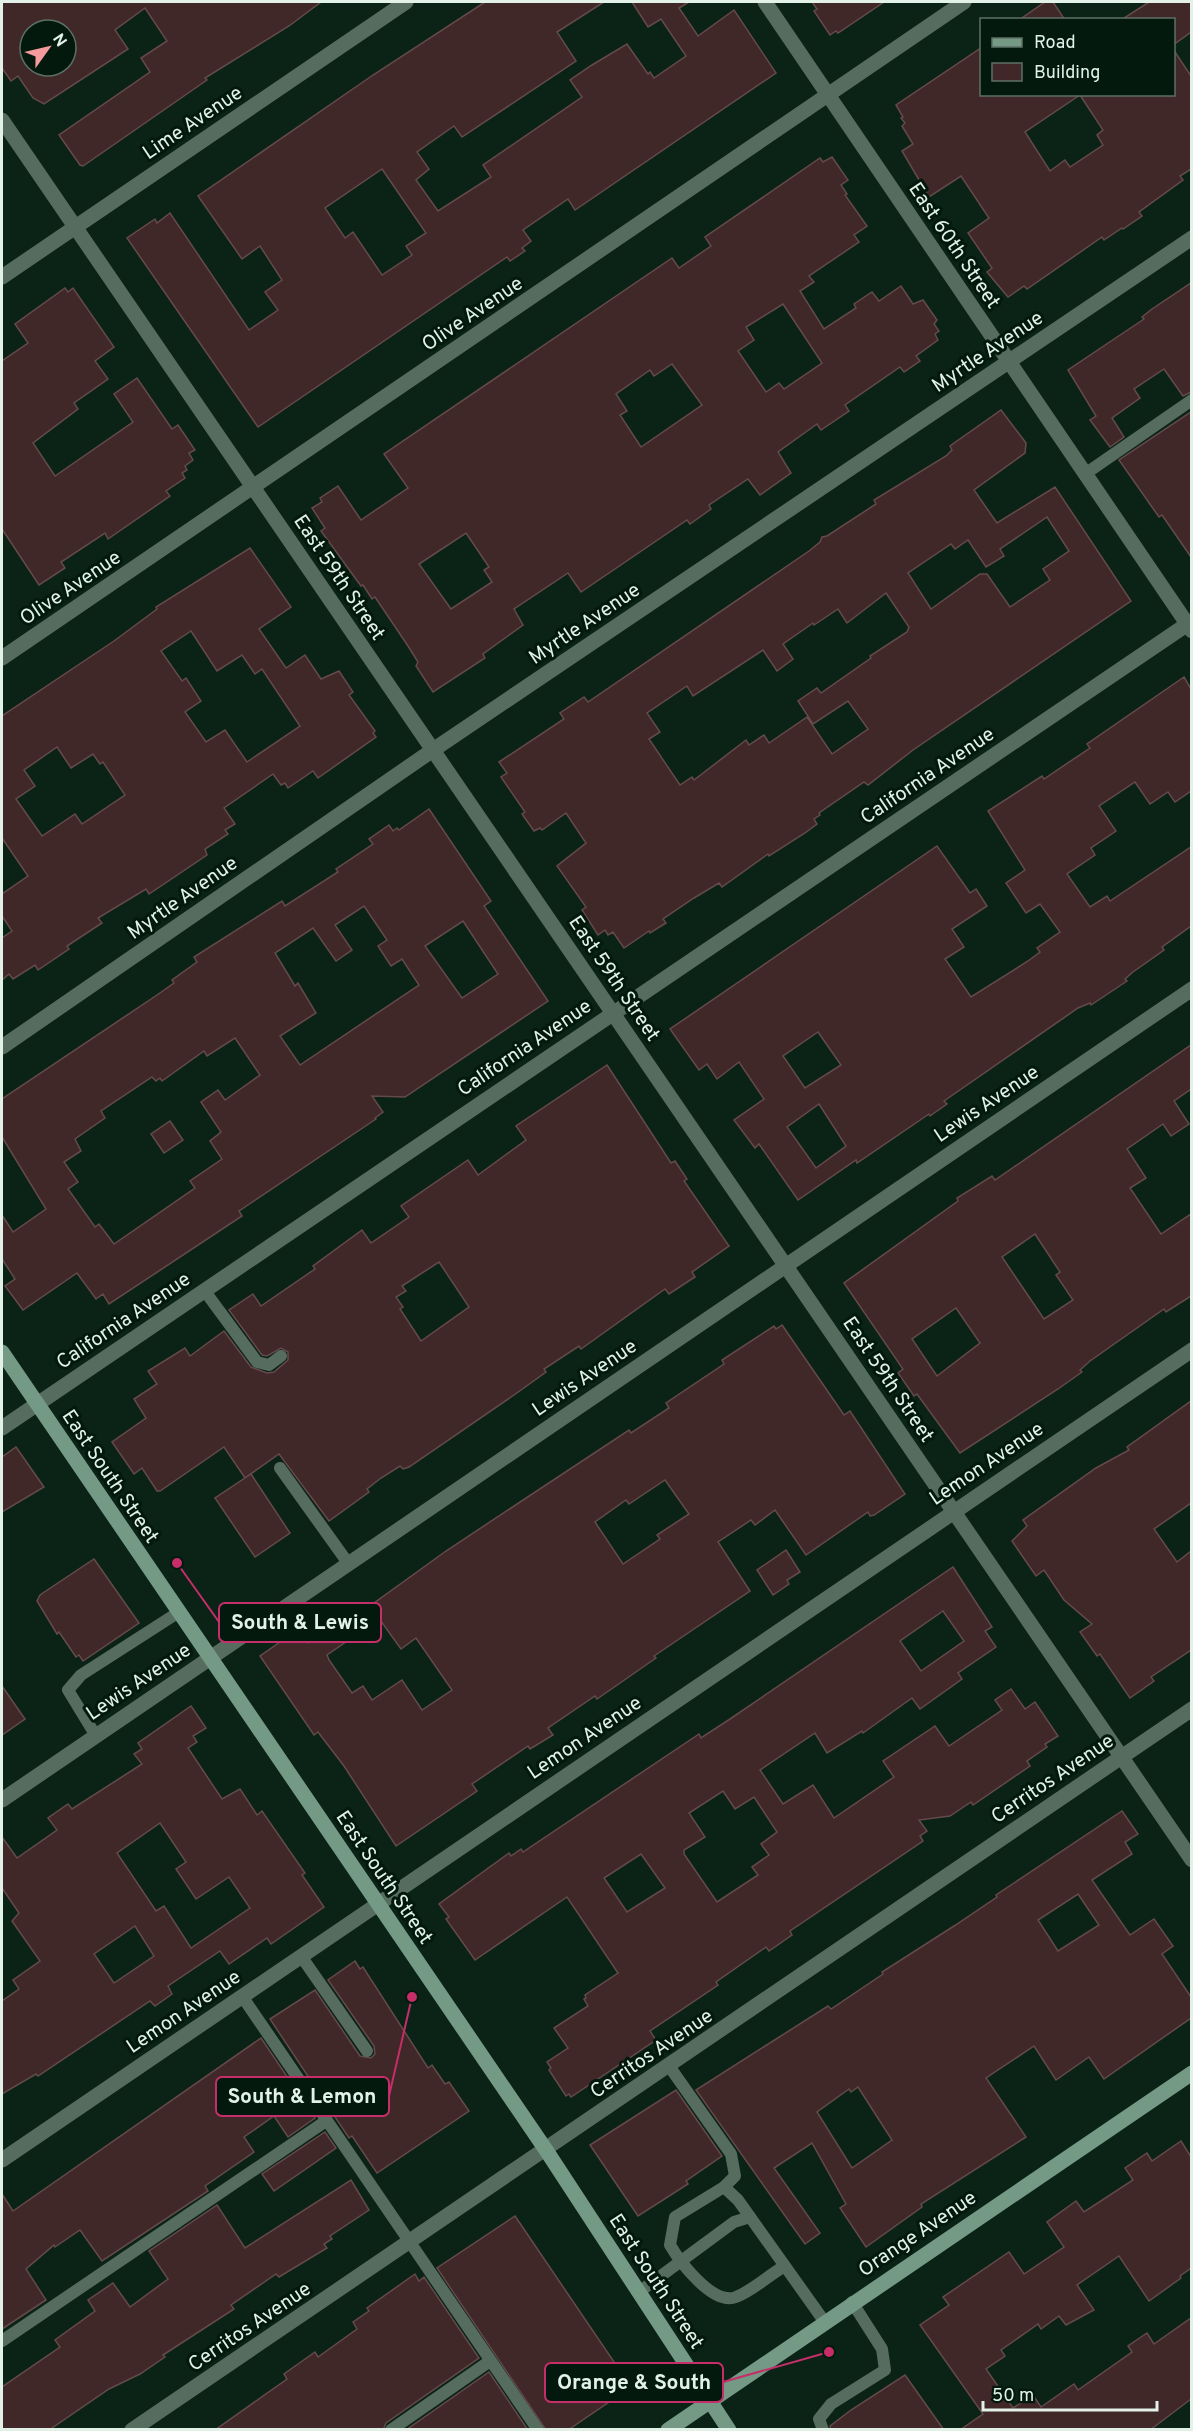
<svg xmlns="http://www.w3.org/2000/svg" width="1193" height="2431" font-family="Overpass,sans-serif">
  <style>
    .building { fill: #402728; stroke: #654a4a; stroke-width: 1.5; fill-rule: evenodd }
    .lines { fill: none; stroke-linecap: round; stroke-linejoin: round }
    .lane { stroke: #556c5f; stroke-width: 12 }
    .street { stroke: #556c5f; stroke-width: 15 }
    .secondary { stroke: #749985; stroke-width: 15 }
    .labels { text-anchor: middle; stroke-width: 6; stroke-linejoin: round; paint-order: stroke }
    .street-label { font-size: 20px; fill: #e3f2e9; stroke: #03190e }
    .leader { fill: none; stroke: #c52e69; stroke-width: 2 }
    .callout-dot { fill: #c52e69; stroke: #03190e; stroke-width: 2 }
    .callout { fill: #03190e; stroke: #c52e69; stroke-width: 2 }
    .callout-label { font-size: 21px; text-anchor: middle; font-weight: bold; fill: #e3f2e9 }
  </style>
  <rect width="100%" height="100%" fill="#0b2317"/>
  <g class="building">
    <path d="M2,2H321L289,26L205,78L207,80L83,166L80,165L59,135L150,72L141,58L167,41L145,8L115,30L128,49L44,104L33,98L18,76L11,81L2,68ZM30,30H66V66H30Z"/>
    <path d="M485,2H604L557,32L576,61L462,137L454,126L417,152L429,169L416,180L438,211L491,177L483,165L582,97L570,80L592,65L627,44L648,74L650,72L654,78L686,56L661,19L648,27L632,2H689L679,8L698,36L734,10L776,73L575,210L568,199L523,230L531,241L522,248L525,251L510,261L507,257L258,427L127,238L155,219L157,223L170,213L249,330L278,310L265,292L282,280L260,246L242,259L198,196L373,75ZM382,169L426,233L406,246L412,255L382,275L353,232L345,238L325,208Z"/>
    <path d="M812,2H884L838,33L836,31L830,35L814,11L817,9Z"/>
    <path d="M1045,2H1053L1065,20H1019Z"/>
    <path d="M1149,2H1191V32L1173,45V20H1121Z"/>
    <path d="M981,48V94H1173V49L1191,76V169L1180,176L1183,180L1139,212L1142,216L1123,229L1122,228L1104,240L1102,237L1027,289L1024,286L1008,297L987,272L992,268L968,233L989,218L961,176L929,197L902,151L913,144L902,126L905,123L901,118L903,117L896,105ZM1080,95L1103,130L1097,135L1103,145L1070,167L1065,160L1050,171L1025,132Z"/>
    <path d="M832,157L848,180L841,185L847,194L845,195L867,226L854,235L859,242L809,276L814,282L800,291L824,329L856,308L854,304L872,292L879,301L901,286L913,304L923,300L937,320L934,324L939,331L935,334L938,340L916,356L920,361L904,372L900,367L845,405L849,411L821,430L817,424L778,452L791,473L760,495L748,479L709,505L711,509L690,524L687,520L581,592L568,573L514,609L523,625L483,654L485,658L433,692L416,666L418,662L408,646L375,597L372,599L363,585L361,586L321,531L325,528L312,508L322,502L320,498L338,486L361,520L408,488L384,454L672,258L679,268L711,246L705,237L820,158L823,162ZM783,304L822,363L784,389L779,383L766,392L738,351L754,340L746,327ZM672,364L702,405L641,447L620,415L627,411L616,394L650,370L654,376ZM466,533L489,567L484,570L492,582L451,609L419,564Z"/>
    <path d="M1191,283V392L1183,396L1164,369L1134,389L1140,398L1112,418L1124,437L1110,447L1090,420L1096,416L1068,370L1144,319L1142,317L1152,309Z"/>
    <path d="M65,288L68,292L73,288L114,347L95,361L108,379L74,403L78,409L33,443L55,476L133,422L114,394L137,378L172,429L178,425L195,450L189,453L193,460L185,466L187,470L182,473L185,478L166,491L170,496L108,539L105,533L61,562L65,568L39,585L2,529V361L28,343L15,324Z"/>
    <path d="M1001,410L1026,443L1025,453L974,490L997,523L1055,487L1131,601L913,750L868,785L864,782L819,813L820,815L814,819L817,824L805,833L769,856L768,854L722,887L719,883L694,898L663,919L666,923L650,933L649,931L624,948L613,932L608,935L605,930L598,935L582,910L586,907L557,866L586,843L566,813L542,830L540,828L534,831L522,814L525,812L501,777L507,773L499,762L564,719L560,713L584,697L588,702L809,551L820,542L822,537L827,536L876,504L874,500L946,456L952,450L950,446ZM1047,517L1069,551L1043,569L1050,580L1010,607L987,574H980L931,609L908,573L951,544L955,549L968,540L986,567L1004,556L1000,549ZM886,593L909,627L907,632L870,656L871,658L821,693L817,688L798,701L813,724L848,701L868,729L832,754L807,717L769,743L764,735L749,745L746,740L694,780L692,777L680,785L649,739L660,732L647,713L687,686L693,696L763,650L777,671L793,659L783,644L813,623L814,625L838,609L847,623Z"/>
    <path d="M1191,412V557L1162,515L1159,517L1119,460Z"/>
    <path d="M250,548L291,607L259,629L286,668L305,655L321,679L339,671L353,692L349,695L375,731L373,733L376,737L318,778L313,771L288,788L285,783L281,785L273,774L224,808L235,824L225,830L228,834L205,849L207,855L149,894L146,889L98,918L102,923L67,946L69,949L38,970L35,965L13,979L9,974L2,980V938L12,931L2,916V894L28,876L2,838V716L114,641L157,609L156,607ZM191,631L217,671L242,655L255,674L262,669L300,726L247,762L225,730L206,742L185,712L201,701L186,678L182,681L161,651ZM57,747L71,768L93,754L100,764L103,762L125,795L82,824L75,814L42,836L16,799L35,786L24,770Z"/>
    <path d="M1184,677L1191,689V791L1175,802L1168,792L1150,804L1135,782L1099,806L1116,831L1091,848L1095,855L1067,874L1090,907L1107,896L1110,901L1191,847V926L1162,947L1164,950L1133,972L1125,979L1127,981L1091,1005L1090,1003L1078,1008L944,1101L947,1104L930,1116L929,1114L857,1163L856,1160L798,1200L759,1144L755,1148L734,1120L764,1099L739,1062L717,1079L707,1064L699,1070L670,1029L937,846L970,893L976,889L987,906L952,929L964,947L945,959L971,997L1028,961L1040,952L1037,948L1060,932L1040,904L1026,913L1006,883L1025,870L988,811L1042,776L1044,779L1090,748L1087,744ZM818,1032L841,1065L805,1088L783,1056ZM819,1104L846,1146L816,1168L787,1127Z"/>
    <path d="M429,809L491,901L484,906L548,1001L405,1097L372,1096L383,1112L375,1118L376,1119L245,1207L239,1211L242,1216L109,1304L103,1294L96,1299L77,1273L23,1310L5,1286L15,1279L2,1259V1215L13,1232L46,1209L2,1137V1099L157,995L174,983L172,980L197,962L194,957L282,901L285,906L338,872L336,869L373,844L369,839L389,825L393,831L397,828L399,830ZM364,906L387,940L378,946L391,966L402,959L419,985L300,1065L280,1036L316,1013L298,983L295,986L275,953L313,928L336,961L352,950L335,925ZM463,921L498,974L462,998L425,946ZM235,1038L260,1075L225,1100L218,1090L201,1102L221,1132L210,1141L222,1159L190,1181L195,1188L114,1244L99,1224L95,1227L68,1189L78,1182L64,1162L81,1151L75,1139L105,1118L101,1111L152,1077L156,1081L160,1078L162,1081L204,1051L207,1056Z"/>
    <path d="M1191,1045V1089L1174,1101L1189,1124L1171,1136L1163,1124L1127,1149L1146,1178L1130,1188L1161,1234L1191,1214V1296L1166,1312L1164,1309L1090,1361L1080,1370L1082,1372L1058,1389L960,1453L917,1394L914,1396L898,1373L903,1369L844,1283L958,1201L957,1198L992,1176L995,1180ZM1035,1234L1060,1272L1056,1275L1073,1300L1044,1319L1002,1257ZM956,1308L980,1343L937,1376L912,1339Z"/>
    <path d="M607,1065L671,1163L675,1161L687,1179L684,1181L729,1246L692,1272L695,1277L669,1294L665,1289L581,1349L579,1346L544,1369L546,1372L514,1395L409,1467L403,1469L400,1466L381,1478L367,1489L369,1492L329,1521L279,1454L245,1478L224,1447L160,1491H157L142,1468L134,1474L112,1442L146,1418L134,1399L157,1384L148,1371L185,1348L190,1356L224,1331L251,1367L267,1373L274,1372L288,1360V1352L281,1348L267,1356L262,1355L229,1310L253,1294L261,1306L315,1269L313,1266L362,1230L371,1243L409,1217L401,1206L468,1160L478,1175L526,1140L516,1126ZM439,1262L469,1307L421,1341L400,1309L403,1307L396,1297L406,1291L402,1286Z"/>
    <path d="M170,1121L183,1140L164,1153L151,1134Z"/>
    <path d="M782,1325L844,1415L850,1411L905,1494L874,1515L870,1516L868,1512L806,1555L775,1510L755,1525L751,1520L718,1542L750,1591L654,1656L656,1658L597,1699L595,1696L548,1728L553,1735L530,1749L528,1746L472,1784L477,1791L396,1846L344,1766L318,1732L314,1735L260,1656L299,1629L308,1643L360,1606L372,1624L327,1655L329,1660L352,1693L363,1686L372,1700L402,1680L422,1710L452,1690L416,1638L401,1649L370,1606L446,1551L629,1430L631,1433L669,1408L666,1403L724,1364L722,1360L774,1326L776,1329ZM665,1480L689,1514L657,1535L660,1539L623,1564L595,1522L626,1500L629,1504Z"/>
    <path d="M1191,1401V1503L1154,1529L1177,1562L1191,1551V1650L1151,1677L1154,1681L1130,1698L1100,1654L1097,1656L1080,1632L1092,1624L1064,1600L1044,1570L1036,1576L1012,1541L1027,1526L1023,1520L1096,1468L1129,1450L1127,1447Z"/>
    <path d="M16,1447L44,1487L2,1512V1457Z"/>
    <path d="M251,1474L290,1533L255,1557L215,1498Z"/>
    <path d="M786,1550L800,1572L787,1580L789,1584L773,1595L757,1570Z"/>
    <path d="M94,1559L139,1623L83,1661L79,1655L76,1657L59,1632L57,1634L37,1601L40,1595Z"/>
    <path d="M953,1567L992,1627L985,1631L996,1647L958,1673L962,1679L920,1709L912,1698L863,1733L862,1731L827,1753L815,1733L760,1770L783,1804L813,1785L834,1818L894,1777L883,1761L935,1726L949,1746L1002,1710L995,1700L1011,1689L1025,1709L1035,1702L1058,1736L1045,1744L1047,1747L1027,1761L1030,1766L973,1805L971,1802L950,1816L919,1820L927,1831L920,1836L923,1841L790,1931L792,1935L769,1951L766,1947L716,1982L718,1985L650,2031L656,2040L571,2097L569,2094L566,2096L549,2070L551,2068L547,2062L568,2048L554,2028L588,2006L584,1999L586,1998L585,1995L618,1973L567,1897L475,1960L446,1919L449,1917L439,1904L509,1853L511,1856L521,1849L523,1852L699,1734L701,1738L730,1719ZM943,1611L964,1641L921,1671L900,1641ZM723,1791L735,1809L754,1797L777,1832L761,1844L769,1855L752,1867L758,1875L717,1902L684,1854V1850L705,1837L689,1813ZM641,1854L665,1888L627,1912L604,1878Z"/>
    <path d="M2,1686L25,1719L2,1735Z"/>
    <path d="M191,1706L206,1728L193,1736L197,1742L188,1748L222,1799L240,1789L257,1815L262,1811L305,1873L302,1875L324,1907L271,1944L267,1938L229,1964L220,1951L168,1986L172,1994L155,2006L150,2001L38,2076L36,2074L2,2094V2001L19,1989L13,1980L40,1961L12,1921L19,1913L2,1888V1837L17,1858L57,1830L48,1818L68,1804L72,1809L142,1764L134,1754L142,1749L138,1743ZM160,1823L186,1862L176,1869L196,1899L229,1877L250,1908L191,1948L164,1906L156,1911L117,1853ZM135,1926L154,1956L114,1983L94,1954Z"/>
    <path d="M1122,1811L1138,1834L1125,1842L1132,1854L1092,1880L1130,1935L1154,1919L1173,1946L1162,1954L1191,1997V2018L1104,2079L1089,2057L1056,2080L1034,2046L986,2078L1026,2137L921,2204L922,2207L866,2247L840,2208L846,2204L812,2143L774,2168L820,2233L805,2244L696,2090L828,2006L831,2009L883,1974L882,1972L954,1926L997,1897L996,1895ZM1078,1894L1099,1925L1058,1951L1038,1920ZM858,2087L892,2140L852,2168L817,2112L849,2089L851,2092Z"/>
    <path d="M355,1961L360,1969L363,1967L428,2068L432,2065L445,2084L449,2082L469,2111L377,2173L352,2136L349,2138L270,2019L315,1990L360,2056L371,2058L375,2054L374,2046L328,1980Z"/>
    <path d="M261,2038L315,2118L288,2137L274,2116L244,2137L254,2152L205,2186L208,2191L102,2261L80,2230L55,2247L54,2245L26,2269L46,2300L2,2329V2194L13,2211Z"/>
    <path d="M676,2090L722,2156L686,2181L688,2184L638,2216L590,2145Z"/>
    <path d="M325,2132L336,2148L274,2191L262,2174Z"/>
    <path d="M1181,2141L1191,2157V2268L1180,2276L1181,2278L1149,2301L1119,2256L1077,2285L1094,2310L1066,2325L1059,2316L1041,2329L1038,2324L1001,2350L1005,2356L986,2369L1013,2408L1033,2395L1041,2407L1074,2384L1078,2390L1132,2352L1128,2346L1147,2333L1154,2344L1191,2318V2399L1150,2430H960L983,2414L920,2325L949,2305L943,2297L1009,2252L1024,2274L1064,2247L1047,2222L1076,2201L1084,2212L1133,2180L1125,2168L1147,2153L1152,2161Z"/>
    <path d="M351,2180L369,2210L330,2236L332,2239L324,2244L327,2248L279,2277L276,2274L231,2305L234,2309L163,2355L165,2357L140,2374L109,2389L49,2430H2V2387L60,2347L55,2340L95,2311L88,2300L113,2283L130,2307L168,2279L149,2251L217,2205L245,2248Z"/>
    <path d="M515,2216L631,2387L568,2430H546L437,2268Z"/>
    <path d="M415,2274L419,2281L424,2277L479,2358L386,2423L383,2430H215L287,2379L284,2374L315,2352L318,2357L357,2329L353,2322L369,2311L367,2308Z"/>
    <path d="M489,2372L528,2430H406Z"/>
    <path d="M905,2375L944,2430H831L830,2426L851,2410Z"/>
  </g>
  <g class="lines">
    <g class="lane">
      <path d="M1085,474L1192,400"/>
      <path d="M204,1290L257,1362L269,1365L281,1356"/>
      <path d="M280,1468L348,1563"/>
      <path d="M96,1736L68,1690L81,1675L179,1612"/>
      <path d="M301,1956L367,2051"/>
      <path d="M242,1996L538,2430"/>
      <path d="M669,2066L731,2154L735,2176L724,2187L675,2217L670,2245C680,2262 713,2306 736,2297C752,2291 768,2276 783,2267"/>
      <path d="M724,2187L738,2200L824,2321"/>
      <path d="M639,2292L734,2222L750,2217"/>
      <path d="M2,2341L326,2121"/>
      <path d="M391,2430L490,2361"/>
      <path d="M823,2430L819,2419L831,2404L885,2370L882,2349L852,2302"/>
    </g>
    <g class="street">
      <path d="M765,2L1192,631"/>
      <path d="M2,120L1192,1860"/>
      <path d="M2,277L406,2"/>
      <path d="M2,658L964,2"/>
      <path d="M2,1047L433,750L1192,238"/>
      <path d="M2,1428L1192,621"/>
      <path d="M2,1800L1192,989"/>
      <path d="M2,2160L1192,1350"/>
      <path d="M132,2430L1192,1709"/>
    </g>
    <g class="secondary">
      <path d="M2,1352L546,2150L729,2430"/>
      <path d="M668,2430L1192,2073"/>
    </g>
  </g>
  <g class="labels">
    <g class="street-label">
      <text transform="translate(192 122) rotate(-34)" y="7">Lime Avenue</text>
      <text transform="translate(955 245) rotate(56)" y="7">East 60th Street</text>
      <text transform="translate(472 313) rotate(-34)" y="7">Olive Avenue</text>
      <text transform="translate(987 351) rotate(-34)" y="7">Myrtle Avenue</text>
      <text transform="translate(340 577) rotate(56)" y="7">East 59th Street</text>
      <text transform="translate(70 587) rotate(-34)" y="7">Olive Avenue</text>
      <text transform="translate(584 623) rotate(-34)" y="7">Myrtle Avenue</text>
      <text transform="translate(927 775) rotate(-34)" y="7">California Avenue</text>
      <text transform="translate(182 897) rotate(-35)" y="7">Myrtle Avenue</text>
      <text transform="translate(615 978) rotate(56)" y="7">East 59th Street</text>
      <text transform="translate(524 1047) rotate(-34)" y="7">California Avenue</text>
      <text transform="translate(986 1103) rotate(-34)" y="7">Lewis Avenue</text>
      <text transform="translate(123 1320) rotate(-34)" y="7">California Avenue</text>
      <text transform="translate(584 1377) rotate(-34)" y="7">Lewis Avenue</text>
      <text transform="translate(889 1379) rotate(56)" y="7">East 59th Street</text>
      <text transform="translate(986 1463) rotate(-34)" y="7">Lemon Avenue</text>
      <text transform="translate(111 1476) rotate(56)" y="7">East South Street</text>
      <text transform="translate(138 1681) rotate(-34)" y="7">Lewis Avenue</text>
      <text transform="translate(584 1737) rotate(-34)" y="7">Lemon Avenue</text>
      <text transform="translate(1052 1778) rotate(-34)" y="7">Cerritos Avenue</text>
      <text transform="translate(385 1877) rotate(56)" y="7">East South Street</text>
      <text transform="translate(183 2011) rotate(-34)" y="7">Lemon Avenue</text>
      <text transform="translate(651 2053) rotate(-34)" y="7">Cerritos Avenue</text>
      <text transform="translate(917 2233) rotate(-34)" y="7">Orange Avenue</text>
      <text transform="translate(657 2281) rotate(57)" y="7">East South Street</text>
      <text transform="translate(249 2326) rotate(-34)" y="7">Cerritos Avenue</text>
    </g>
  </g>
  <path class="leader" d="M177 1563L219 1622M412 1997L389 2096M829 2352L723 2382"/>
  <g class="callout-dot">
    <circle cx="177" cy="1563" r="6"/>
    <circle cx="412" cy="1997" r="6"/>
    <circle cx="829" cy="2352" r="6"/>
  </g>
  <g class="callout">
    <rect x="219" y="1603" width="162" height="39" rx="6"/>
    <rect x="216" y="2077" width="173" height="39" rx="6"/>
    <rect x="545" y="2363" width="178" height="39" rx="6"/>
  </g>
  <g class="callout-label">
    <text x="300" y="1629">South &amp; Lewis</text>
    <text x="302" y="2103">South &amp; Lemon</text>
    <text x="634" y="2389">Orange &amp; South</text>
  </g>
  <rect width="1193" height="2431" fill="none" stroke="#e3f2e9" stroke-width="6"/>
  <rect x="980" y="18" width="195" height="78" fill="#03190e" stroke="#5d7066" stroke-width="1.5"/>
  <rect x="992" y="38" width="30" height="9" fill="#749985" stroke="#5d7066" stroke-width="1.5"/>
  <text x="1034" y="48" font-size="18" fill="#e3f2e9">Road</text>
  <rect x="992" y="63" width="30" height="18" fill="#402728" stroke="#5d7066" stroke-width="1.5"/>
  <text x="1034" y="78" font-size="18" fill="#e3f2e9">Building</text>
  <g transform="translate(48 48) rotate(56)"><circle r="28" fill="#03190e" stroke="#5d7066" stroke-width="1.5"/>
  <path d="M0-4.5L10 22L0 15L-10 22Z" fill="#f59b9d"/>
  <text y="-9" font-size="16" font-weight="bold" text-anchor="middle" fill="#e3f2e9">N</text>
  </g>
  <path d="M983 2401v9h174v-9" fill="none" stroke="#e3f2e9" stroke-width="3"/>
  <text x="992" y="2401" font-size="18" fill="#e3f2e9" stroke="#03190e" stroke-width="4.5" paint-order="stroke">50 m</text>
</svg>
